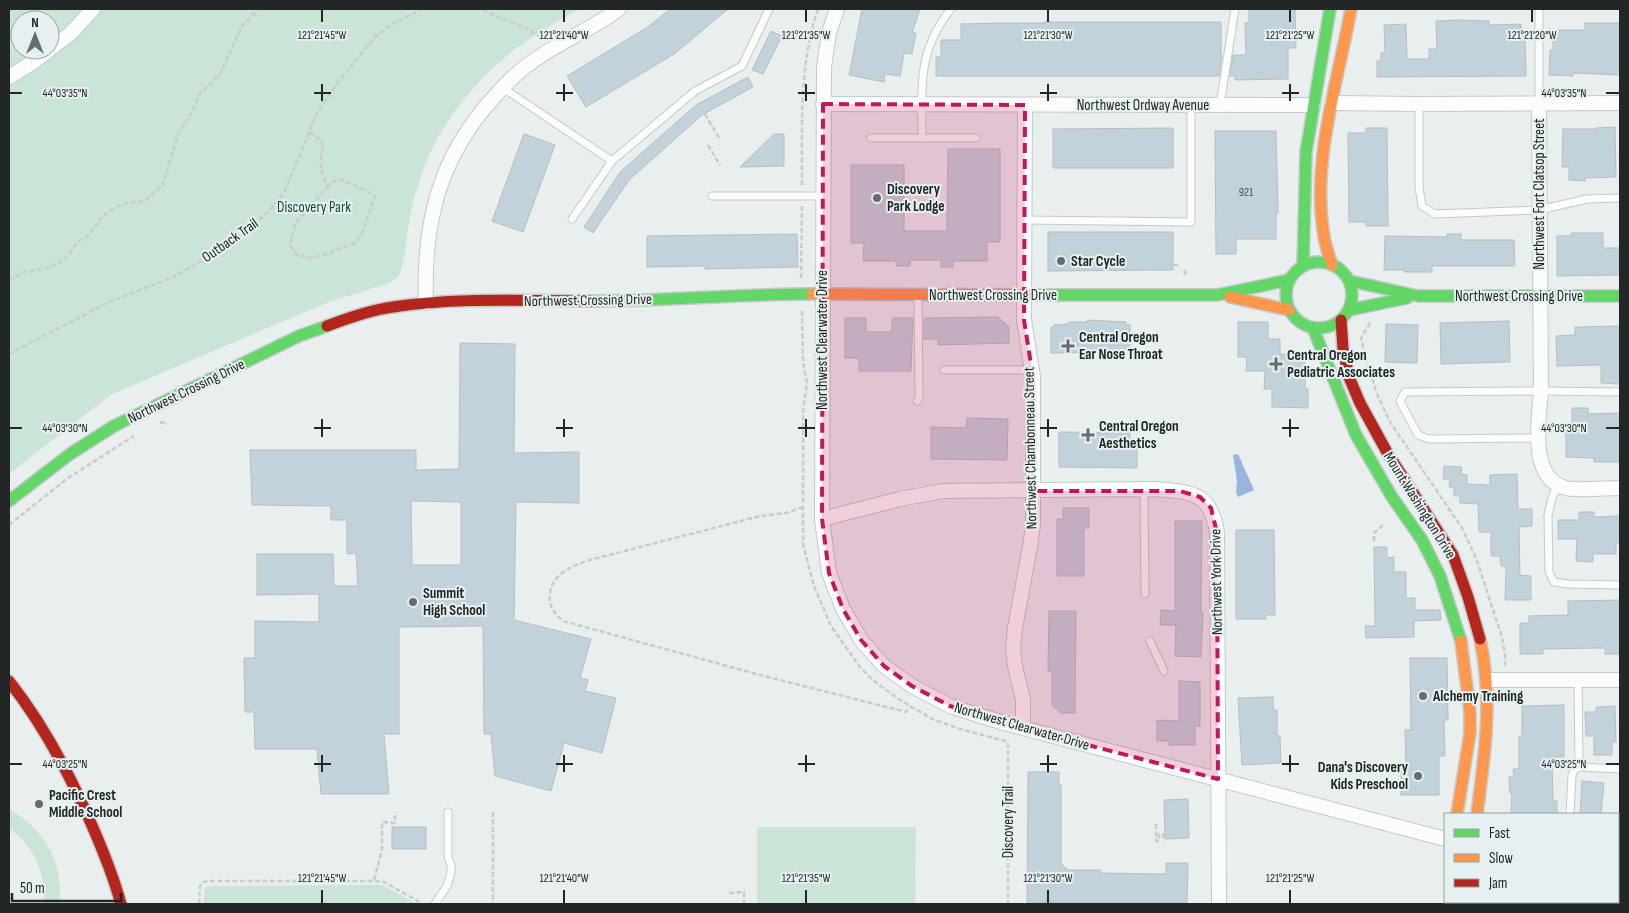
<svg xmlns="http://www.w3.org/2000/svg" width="1629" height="913" font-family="'Sofia Sans Condensed',sans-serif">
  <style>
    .green { fill: #cae4d6; fill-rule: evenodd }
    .water { fill: #9bb4dc }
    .building { fill: #c2d2db; stroke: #babdbe; fill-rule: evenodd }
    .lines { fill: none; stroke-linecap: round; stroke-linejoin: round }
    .lane-casing { stroke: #c5c9ca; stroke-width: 9 }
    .street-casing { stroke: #c5c9ca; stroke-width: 16 }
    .fast-casing { stroke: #c5c9ca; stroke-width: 14 }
    .slow-casing { stroke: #c5c9ca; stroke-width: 14 }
    .jam-casing { stroke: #c5c9ca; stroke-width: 14 }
    .path { stroke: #cacbcb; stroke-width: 2.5; stroke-dasharray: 5 2.5; stroke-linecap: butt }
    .lane { stroke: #fcfcfd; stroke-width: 7 }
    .street { stroke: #fcfcfd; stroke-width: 14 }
    .fast { stroke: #63d668; stroke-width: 11 }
    .slow { stroke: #ff974d; stroke-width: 11 }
    .jam { stroke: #b3261e; stroke-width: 11 }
    .marked { fill: #c2185b; fill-opacity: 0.2; stroke: #c2185b; stroke-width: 4; stroke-dasharray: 10 6; stroke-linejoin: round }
    .ticks { fill: none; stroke: #222626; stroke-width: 2 }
    .poi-dot { fill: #686c6c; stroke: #e7f0f1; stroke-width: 2 }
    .labels { text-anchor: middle; stroke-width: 4; stroke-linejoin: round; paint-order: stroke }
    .number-label { font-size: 12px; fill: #4a5153 }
    .street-label { font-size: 15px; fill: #222626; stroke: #e7f0f1 }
    .poi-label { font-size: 15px; font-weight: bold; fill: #222626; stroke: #e7f0f1; text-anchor: start }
    .park-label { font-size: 15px; fill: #144a2f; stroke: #e7f0f1 }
    .ticks-label { font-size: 12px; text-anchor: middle; fill: #222626; stroke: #e7f0f1; stroke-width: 4; stroke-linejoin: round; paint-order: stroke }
  </style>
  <rect width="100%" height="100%" fill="#e9eeef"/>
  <g class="green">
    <path d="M9,9H579C559,21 537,33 518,47C475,80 438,125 421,176C417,189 412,203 410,217C406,235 406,255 400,273C398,278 394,280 389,283L329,302L112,394L9,474ZM20,20H50V50H20Z"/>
    <path d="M9,809C45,829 63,863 60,904H44C46,873 34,846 9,828Z"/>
    <path d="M757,827H916L915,904H757Z"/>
    <path d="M382,885L417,904H204V889L207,886Z"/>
  </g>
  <path class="water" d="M1238,454L1254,490L1238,497L1236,492L1237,481L1233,455Z"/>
  <g class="building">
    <path d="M670,9H728L674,54L586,107L567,76L648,27Z"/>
    <path d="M862,9H920L912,33H916L912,54L904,53L900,76L885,74L884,82L849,75Z"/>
    <path d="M1249,9H1295L1296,48H1288V79L1235,80V76H1230L1233,55H1246L1245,23H1249Z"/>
    <path d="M1457,20L1489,21V25L1521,24L1522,39H1525L1526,76L1377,77V61H1381V53H1385L1384,25L1406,24L1407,59H1429V49H1437L1436,21Z"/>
    <path d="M1044,22H1221V55H1222L1219,76H936V57H941V40H961V24L1004,23H1044Z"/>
    <path d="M1585,23H1620V75L1573,73V76L1549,75L1550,50H1553V30H1585Z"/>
    <path d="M771,31L782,36L763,74L752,70Z"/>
    <path d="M748,77L753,87L702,115L629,180L593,233L584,227L620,172L696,105Z"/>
    <path d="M1615,127L1616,177L1585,178V181L1569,180V167H1562L1563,129H1595V128Z"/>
    <path d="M1173,128V168H1053V129Z"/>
    <path d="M1366,128H1387L1388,226H1366V222H1349L1348,133H1366Z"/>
    <path d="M1215,131H1276L1278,213H1276V239H1236V254H1216Z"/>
    <path d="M524,134L555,145L523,232L492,221Z"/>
    <path d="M774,134H784V166L740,167Z"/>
    <path d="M948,149H1000V242H987V261H953V267H941V260H910V266H896V261H863L864,243H851V165H904V231H947Z"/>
    <path d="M1048,232H1173V270L1048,271Z"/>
    <path d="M1571,233H1603V248H1620V275L1557,276V236H1571Z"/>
    <path d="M797,234L798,267L705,269V266L647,267V236Z"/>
    <path d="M1447,234H1461V240H1514L1515,266H1432V272H1404V270H1384L1385,236L1447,237Z"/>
    <path d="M998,317L1009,327V343L938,345V339H924V318Z"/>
    <path d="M845,318H866V332H892V318H913L911,371H859V358H845Z"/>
    <path d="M1087,320L1126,322V325H1130V346H1126V352L1051,353V328L1054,325L1069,324V322H1087Z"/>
    <path d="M1509,321L1510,362L1441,364L1440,323Z"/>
    <path d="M1238,322H1268V339H1280V354L1305,355V389H1308V408L1272,407V389H1264L1265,371H1246L1247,357H1238Z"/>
    <path d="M1386,324L1418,325L1417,363L1385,362Z"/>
    <path d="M1620,326V384L1601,383V365L1557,366L1556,336L1575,335V327Z"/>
    <path d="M460,343L515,344L514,453L579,452V503L516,502L514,620L591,639L580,678L588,680L585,691L616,698L602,753L564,743L551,791L495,776L491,734H484L483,626L399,627V734H384L389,794H321L317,749H255L254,712H245L244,658H255V621L319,622V594L257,595V554H333L334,586H358L356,553L347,554V520H331V506L252,505L250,450H416V470L459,469ZM411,501L461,502V565H412Z"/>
    <path d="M1572,408H1588V414L1620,413V462H1594V458L1566,457V423H1572Z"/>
    <path d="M967,418L1008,419L1007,460L931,459V427L966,428Z"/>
    <path d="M1059,432L1130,433V440H1137V468L1059,467Z"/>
    <path d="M1444,466L1462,467L1461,474L1467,475V484L1490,485V475L1517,474L1518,509H1532V526L1519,527L1520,575L1531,576V600H1505L1506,566H1501L1500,556H1491V532H1479L1478,504L1460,503V496H1454V487H1449L1450,479H1443Z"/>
    <path d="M1063,508H1089V528H1084V576H1057V519H1063Z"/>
    <path d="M1579,512H1594V517L1620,516V543H1616V554H1593V562L1576,561L1577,539H1558V520H1579Z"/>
    <path d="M1175,521H1202L1201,612H1203L1201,657L1175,656L1176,625H1160L1161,610L1175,611Z"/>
    <path d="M1236,530H1274L1275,615H1266V619H1236Z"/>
    <path d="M1374,547H1387V558L1394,557V572H1406V598H1415V610H1440L1441,620L1414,621V637L1366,638L1365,626H1375Z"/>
    <path d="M1620,600V654H1605V648H1596L1543,649V654H1520V623H1529V616L1568,615V601Z"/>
    <path d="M1049,611H1076L1075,713H1061L1052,705V671H1048Z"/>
    <path d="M1410,658H1447L1448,720H1444L1445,756H1439V795H1401V765H1406L1405,730H1411Z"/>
    <path d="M1179,681L1200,682V726H1195V745H1169V741H1157V720L1179,721Z"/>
    <path d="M1273,697V710H1277V736H1280L1281,763L1242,765L1238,698Z"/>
    <path d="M1564,705V757H1552L1553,801H1557V814H1511L1512,793H1510L1509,777H1514L1513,769H1519V736H1522V706Z"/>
    <path d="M1615,706L1616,742H1612V755H1594V736H1586L1585,712H1596V707Z"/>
    <path d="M1028,772H1059V785H1061V864L1068,870H1100V873L1166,874V863H1188L1187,903H1027Z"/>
    <path d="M1582,781L1604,783L1601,814H1580Z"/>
    <path d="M1188,799L1189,838L1165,839L1164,800Z"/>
    <rect x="392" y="827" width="34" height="22"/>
  </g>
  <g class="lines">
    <g class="lane-casing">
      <g id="lane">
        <path d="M951,9C917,51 922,87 922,138H976"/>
        <path d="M1539,9V103"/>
        <path d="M503,88L612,161"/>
        <path d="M1419,104V187L1422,206L1435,214L1539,210L1587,199L1620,198"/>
        <path d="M1220,105L1235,9"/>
        <path d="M871,138H922"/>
        <path d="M712,196H823"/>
        <path d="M572,219L612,161L695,91L742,66L769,9"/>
        <path d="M1025,220L1191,222V105"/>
        <path d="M944,370H1031"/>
        <path d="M917,401L919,398L918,295"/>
        <path d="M1538,438L1429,439L1418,435L1400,401L1405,392L1541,391L1620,392"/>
        <path d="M1558,484L1552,498L1548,515L1549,572L1554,582L1567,584L1620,585"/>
        <path d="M1144,489L1145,594"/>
        <path d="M1150,641L1164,671"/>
        <path d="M1578,680L1579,767L1620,769"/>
        <path d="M1570,814L1572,775L1574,770L1579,767"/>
        <path d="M1576,902V904"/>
        <path d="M435,904L447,886L451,873V865L448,857V812"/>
      </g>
    </g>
    <g class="street-casing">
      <g id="street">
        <path d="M837,9L829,33L824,67L822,519L829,573L843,609L861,640L884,666L912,686L950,706L1004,723L1445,839"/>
        <path d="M50,49L71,33L93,9"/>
        <path d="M9,77L35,61L49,50"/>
        <path d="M1332,103L1419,104L1620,103"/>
        <path d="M1539,103L1541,391C1539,419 1528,479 1566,488C1577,491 1607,488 1620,488"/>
        <path d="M823,104L1313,105"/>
        <path d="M426,303C423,222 439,157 495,96C504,86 514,75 525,67C554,44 589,31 619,9"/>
        <path d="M822,519L900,499L943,491L1154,489C1191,492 1211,491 1217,533L1219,904"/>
        <path d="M1487,680H1620"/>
        <path d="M1023,727V700L1015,666L1013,648L1015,628L1030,547L1033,525V377L1024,320L1025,105"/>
        <path d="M1618,859H1620"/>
      </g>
    </g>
    <g class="fast-casing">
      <g id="fast">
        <circle cx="1319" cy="295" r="33"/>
        <path d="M1303,266L1306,152L1330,9"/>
        <path d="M1350,281L1418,296H1620"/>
        <path d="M1044,295H1217L1289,280"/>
        <path d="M591,301C665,301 739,294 812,294"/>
        <path d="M1349,310L1407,298"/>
        <path d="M1313,328L1356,435L1392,497L1422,540L1440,576L1461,641"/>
        <path d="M9,501L70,454L114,426L299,336L327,326"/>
        <path d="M1455,902V904"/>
        <path d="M1475,902V904"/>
      </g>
    </g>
    <g class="slow-casing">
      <g id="slow">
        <path d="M1332,265C1329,255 1325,245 1324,236C1311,162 1338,81 1351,9"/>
        <path d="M812,294L1044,295"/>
        <path d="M1230,297L1289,310"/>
        <path d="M1457,814L1470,733V712L1461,641"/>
        <path d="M1477,814C1485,753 1493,699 1480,639"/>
      </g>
    </g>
    <g class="jam-casing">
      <g id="jam">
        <path d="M1341,320L1343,349L1349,377L1360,403L1388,454L1453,555L1468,597L1480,639"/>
        <path d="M327,326C348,318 370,310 393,307C458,297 525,301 591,301"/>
        <path d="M9,681C43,724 68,771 90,821C102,848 113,875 121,904"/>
      </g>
    </g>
    <g class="path">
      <path d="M483,9C501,22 525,22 541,39"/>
      <path d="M705,114L719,138"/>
      <path d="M309,132C329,144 321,143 321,162C320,172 324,178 328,186L295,224L290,245L297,255L311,258L323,255L354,243L361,236L375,197C371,191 351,185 343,180L334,181L328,186"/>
      <path d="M708,145L720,165"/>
      <path d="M802,185C802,126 799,65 818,9"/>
      <path d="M1173,265H1180"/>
      <path d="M1185,270V277"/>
      <path d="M801,278L802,206"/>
      <path d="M9,280L24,272L44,269L63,261L79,241L89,235L103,216L113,209L126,203L145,201L163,185L178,134L190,116L200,94L220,74L242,26L259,9"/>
      <path d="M802,311L803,362L807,383L803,411V544L814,586L831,626L860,667L874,681L897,698L932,719L960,729L1005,741L1008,743V904"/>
      <path d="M1370,323L1361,338L1367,363L1377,394L1390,422L1462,528L1476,558L1502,637L1505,655V667"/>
      <path d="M9,354L109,302L156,284L175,276L208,257L265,215L284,193L317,113L336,85L373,39L389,26L422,9"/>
      <path d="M160,422L168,424"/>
      <path d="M803,507L786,513L760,516L586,561C570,567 553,574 550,593C548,606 554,613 563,621L760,675L906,712L911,707"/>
      <path d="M9,525L68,478L134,436"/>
      <path d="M1374,541V533L1383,525"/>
      <path d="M493,812V904"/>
      <path d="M1156,824V841H1159V834H1163V841"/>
      <path d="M374,880L382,850V822L395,823V812"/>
      <path d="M729,893L744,892V904"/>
      <path d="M199,904L200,886L203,882L209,881H374L384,882L423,904"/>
    </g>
    <use href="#lane" class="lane"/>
    <use href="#street" class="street"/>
    <use href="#fast" class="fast"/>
    <use href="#slow" class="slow"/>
    <use href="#jam" class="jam"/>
  </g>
  <path class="marked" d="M823,104L1025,105L1024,320L1033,377L1034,491H1180L1200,497L1211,508L1217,533L1218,779L1004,723L950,706L912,686L884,666L861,640L843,609L829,573L822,519Z"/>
  <path class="ticks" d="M322,10V22M564,10V22M806,10V22M1048,10V22M1290,10V22M1532,10V22M322,84V101M564,84V101M806,84V101M1048,84V101M1290,84V101M10,93H22M314,93H331M556,93H573M798,93H815M1040,93H1057M1282,93H1299M1606,93H1619M322,419V437M564,419V437M806,419V437M1048,419V437M1290,419V437M10,428H22M314,428H331M556,428H573M798,428H815M1040,428H1057M1282,428H1299M1606,428H1619M322,755V772M564,755V772M806,755V772M1048,755V772M1290,755V772M10,764H22M314,764H331M556,764H573M798,764H815M1040,764H1057M1282,764H1299M1606,764H1619M322,890V903M564,890V903M806,890V903M1048,890V903M1290,890V903"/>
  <g class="poi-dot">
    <circle cx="877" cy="198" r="5"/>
    <circle cx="1061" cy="261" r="5"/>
    <path d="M1065.5 338.5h5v5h5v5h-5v5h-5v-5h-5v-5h5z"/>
    <path d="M1273.5 356.5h5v5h5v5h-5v5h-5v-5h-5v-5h5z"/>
    <path d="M1085.5 427.5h5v5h5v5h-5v5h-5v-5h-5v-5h5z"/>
    <circle cx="413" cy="602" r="5"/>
    <circle cx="1423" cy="696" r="5"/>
    <circle cx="1418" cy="776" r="5"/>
    <circle cx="39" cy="804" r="5"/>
  </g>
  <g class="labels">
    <g class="number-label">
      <text x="1246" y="196">921</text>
    </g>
    <g class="street-label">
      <text x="1143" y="110">Northwest Ordway Avenue</text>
      <text transform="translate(1539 194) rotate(-90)" y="5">Northwest Fort Clatsop Street</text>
      <text transform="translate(230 240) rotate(-35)" y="5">Outback Trail</text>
      <text x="993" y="300">Northwest Crossing Drive</text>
      <text x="1519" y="301">Northwest Crossing Drive</text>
      <text transform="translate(588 300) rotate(-1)" y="5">Northwest Crossing Drive</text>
      <text transform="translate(822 340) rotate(-90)" y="5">Northwest Clearwater Drive</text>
      <text transform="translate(186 391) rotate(-26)" y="5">Northwest Crossing Drive</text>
      <text transform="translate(1030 448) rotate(-91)" y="5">Northwest Chambonneau Street</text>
      <text transform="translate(1420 505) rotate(58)" y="5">Mount Washington Drive</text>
      <text transform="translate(1216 582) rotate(-91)" y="5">Northwest York Drive</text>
      <text transform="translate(1022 726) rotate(16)" y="5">Northwest Clearwater Drive</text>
      <text transform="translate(1008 822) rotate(-90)" y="5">Discovery Trail</text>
    </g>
    <g class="poi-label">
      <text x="887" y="194">Discovery<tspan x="887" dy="17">Park Lodge</tspan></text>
      <text x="1071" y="266">Star Cycle</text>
      <text x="1079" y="342">Central Oregon<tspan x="1079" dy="17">Ear Nose Throat</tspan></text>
      <text x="1287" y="360">Central Oregon<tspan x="1287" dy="17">Pediatric Associates</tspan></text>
      <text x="1099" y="431">Central Oregon<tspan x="1099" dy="17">Aesthetics</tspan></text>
      <text x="423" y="598">Summit<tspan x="423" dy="17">High School</tspan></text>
      <text x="1433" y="701">Alchemy Training</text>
      <text x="1408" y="772" text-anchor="end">Dana's Discovery<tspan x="1408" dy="17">Kids Preschool</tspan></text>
      <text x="49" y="800">Pacific Crest<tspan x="49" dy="17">Middle School</tspan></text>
    </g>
    <g class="park-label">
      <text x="314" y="212">Discovery Park</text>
    </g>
  </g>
  <g class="ticks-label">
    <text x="322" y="39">121°21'45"W</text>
    <text x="564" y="39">121°21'40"W</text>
    <text x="806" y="39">121°21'35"W</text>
    <text x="1048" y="39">121°21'30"W</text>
    <text x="1290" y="39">121°21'25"W</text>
    <text x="1532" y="39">121°21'20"W</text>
    <text x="65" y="97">44°03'35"N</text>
    <text x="1564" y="97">44°03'35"N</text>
    <text x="65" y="432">44°03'30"N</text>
    <text x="1564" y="432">44°03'30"N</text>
    <text x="65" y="768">44°03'25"N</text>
    <text x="1564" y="768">44°03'25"N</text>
    <text x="322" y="882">121°21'45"W</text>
    <text x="564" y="882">121°21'40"W</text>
    <text x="806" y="882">121°21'35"W</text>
    <text x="1048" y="882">121°21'30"W</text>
    <text x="1290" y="882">121°21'25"W</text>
  </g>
  <rect width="1629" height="913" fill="none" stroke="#222626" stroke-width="20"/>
  <rect x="1444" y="813" width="175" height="90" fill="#e7f0f1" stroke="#989fa0"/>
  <rect x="1454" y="829" width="25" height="8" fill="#63d668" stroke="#989fa0"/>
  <text x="1489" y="838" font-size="15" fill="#222626">Fast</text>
  <rect x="1454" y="854" width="25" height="8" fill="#ff974d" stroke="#989fa0"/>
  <text x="1489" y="863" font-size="15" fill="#222626">Slow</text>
  <rect x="1454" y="879" width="25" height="8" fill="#b3261e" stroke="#989fa0"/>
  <text x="1489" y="888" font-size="15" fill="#222626">Jam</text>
  <g transform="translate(35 35)"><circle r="24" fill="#e7f0f1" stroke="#989fa0"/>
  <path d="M0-4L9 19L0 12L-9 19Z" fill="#686c6c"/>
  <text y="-8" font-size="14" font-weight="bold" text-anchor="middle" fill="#222626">N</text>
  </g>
  <path d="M12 893v8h109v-8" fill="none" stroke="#222626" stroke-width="2.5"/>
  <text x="20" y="893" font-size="15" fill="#222626" stroke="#e7f0f1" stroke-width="4" paint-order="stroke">50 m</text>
</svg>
